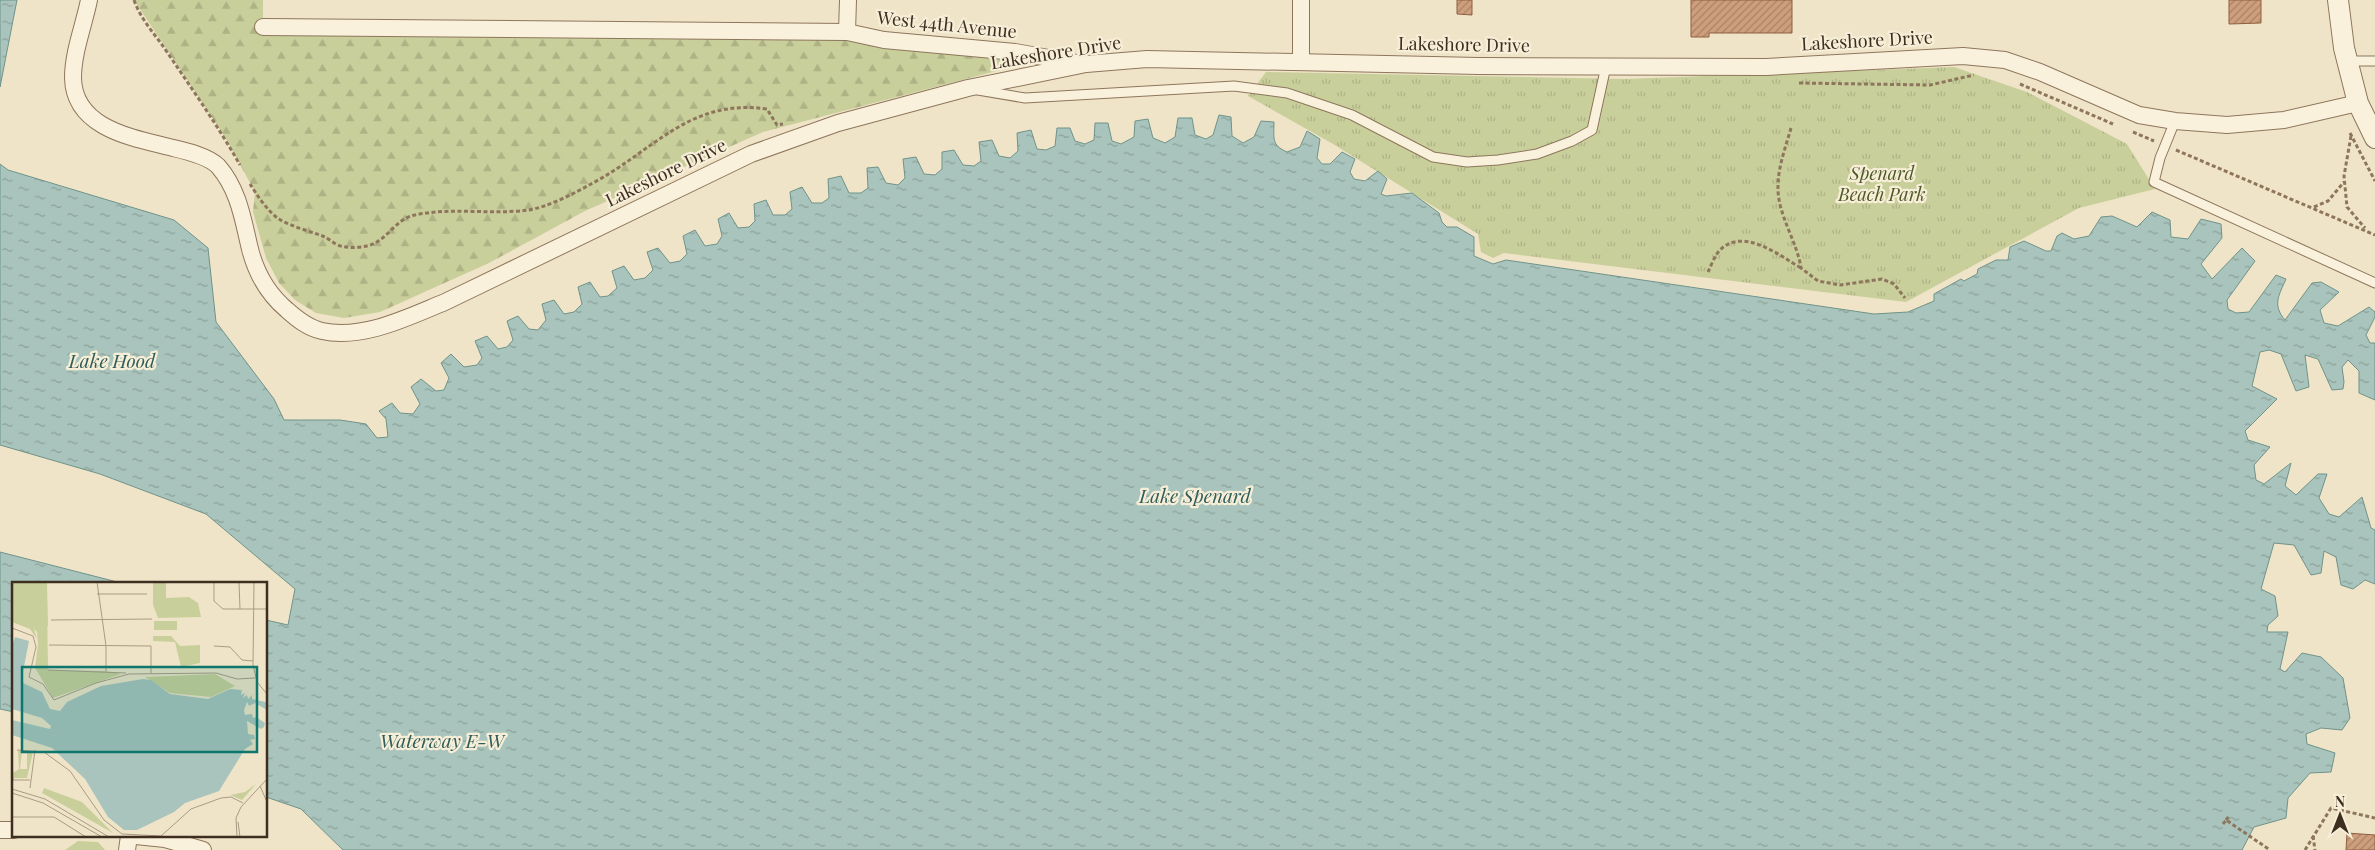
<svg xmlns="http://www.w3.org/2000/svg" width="2375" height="850" font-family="'Playfair Display',serif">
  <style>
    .green { fill: #c9cf9b }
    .forest { fill: url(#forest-firs) }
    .park { fill: url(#park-tufts) }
    .water { fill: url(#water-ripples); stroke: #6f938a }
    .building { fill: url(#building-hatch); stroke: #8d5f41 }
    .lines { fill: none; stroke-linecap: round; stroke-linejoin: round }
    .service-casing { stroke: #8d765c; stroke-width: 11 }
    .minor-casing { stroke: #8d765c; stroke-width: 18 }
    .tertiary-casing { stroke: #8d765c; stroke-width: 22 }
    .path { stroke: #8d765c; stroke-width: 3; stroke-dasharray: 4 2.5; stroke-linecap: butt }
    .service { stroke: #faf1dc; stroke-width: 9 }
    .minor { stroke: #faf1dc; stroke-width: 16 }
    .tertiary { stroke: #faf1dc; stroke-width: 20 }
    .labels { text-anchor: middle; stroke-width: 4.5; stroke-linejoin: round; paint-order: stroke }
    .street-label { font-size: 18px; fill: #3d2e20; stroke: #f7eed8 }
    .park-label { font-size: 18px; font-style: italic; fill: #4d5a26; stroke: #f7eed8 }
    .water-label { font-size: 19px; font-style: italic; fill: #2f5d5a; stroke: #f7eed8 }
    .inset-road { fill: none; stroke: #a89b85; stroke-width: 1 }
    .view { fill: #0f766e; fill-opacity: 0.15; stroke: #0f766e; stroke-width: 2.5 }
    .inset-edge { fill: none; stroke: #3d2e20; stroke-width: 2.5 }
  </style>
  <defs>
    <pattern id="forest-firs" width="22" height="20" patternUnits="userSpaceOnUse" patternTransform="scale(1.25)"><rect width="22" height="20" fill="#c9cf9b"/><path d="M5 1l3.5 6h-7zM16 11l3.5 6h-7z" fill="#aeb285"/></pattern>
    <pattern id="park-tufts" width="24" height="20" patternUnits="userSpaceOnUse" patternTransform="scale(1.25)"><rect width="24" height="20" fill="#c9cf9b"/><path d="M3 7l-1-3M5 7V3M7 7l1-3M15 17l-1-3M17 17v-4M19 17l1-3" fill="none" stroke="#aeb285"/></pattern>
    <pattern id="water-ripples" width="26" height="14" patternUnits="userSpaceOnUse" patternTransform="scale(1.25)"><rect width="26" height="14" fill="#a9c4bc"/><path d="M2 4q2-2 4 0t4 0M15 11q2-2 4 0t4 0" fill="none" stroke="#8ba098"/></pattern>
    <pattern id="building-hatch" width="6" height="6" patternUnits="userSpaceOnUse" patternTransform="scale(1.25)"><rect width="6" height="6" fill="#cf9f7d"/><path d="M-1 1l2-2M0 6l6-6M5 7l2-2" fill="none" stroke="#a98266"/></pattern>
  </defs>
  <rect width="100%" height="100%" fill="#f0e4c8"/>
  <path class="green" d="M78,841L98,842L105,850H65Z"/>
  <path class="forest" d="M134,0H263V27L847,32L1000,60L1004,69L763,132L585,211L489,263L380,312L344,318L316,313L295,300L279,283L266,258L253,212L255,192L225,137Z"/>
  <path class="park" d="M1954,67L2027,92L2127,144L2155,189L2079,208L1906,302L1504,253L1493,258L1481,252L1478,234L1333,144L1248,96L1266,72L1625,79Z"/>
  <g class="water">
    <path d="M0,0H17L0,87Z"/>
    <path d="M1219,115L1231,117L1232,136L1243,143L1254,137L1261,121L1274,122C1274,138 1271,145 1287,152L1300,147L1307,131L1320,139L1317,158L1322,164H1330L1342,152L1355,159L1350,172L1354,179L1365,181L1378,171L1387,179L1381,194L1386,196L1412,193L1439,213L1442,222L1447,227H1457L1474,237V256L1493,264L1506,260L1874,314L1908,312L1934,301V294L1961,279L1964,281L1977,274L1978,269L1996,260H2008L2010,247L2024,241L2046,251H2051L2057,236L2062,233L2074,239L2089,236L2101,217L2112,216L2137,227L2152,212L2170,220L2171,237L2188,239L2201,219L2221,224L2222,238L2201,264L2212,279L2242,248L2255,261L2227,300L2228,309L2236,313L2249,312L2276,275L2286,279C2279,295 2272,305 2285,320L2312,283L2321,282L2339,292L2320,310L2324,323L2338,326L2369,307L2375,312V317L2366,335L2370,343H2375V400L2359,393V371L2348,360L2342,367L2344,382L2343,389L2332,390L2318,359L2305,355L2309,387L2296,391L2281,354L2269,350L2260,352L2252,386L2277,399L2245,431L2248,440L2270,447L2254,465L2256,480L2264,484L2291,463L2285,486L2296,495L2318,474H2327L2319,498L2329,514L2339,517L2362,497L2371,528L2375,530V584L2365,580L2353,589L2341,585L2336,557L2324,551L2321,573L2311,575L2294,545L2274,543L2261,589L2275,596L2278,616L2268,625L2267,632H2288L2280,669L2285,672L2302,653L2321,657L2343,678L2350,718L2342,730L2321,728L2306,734L2307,744L2335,753L2331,772L2310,773L2288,798L2286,818L2254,827L2242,850H343L301,809L266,797V620L288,625L295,589L206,514L100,474L0,445V164L8,170L174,220L208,248L216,322L274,399L284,420H340L366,424L377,438L388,437L386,419L379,411L392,403L400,413L413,414L420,404L411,387L421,379L436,391L444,390L449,378L441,363L451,354L464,367L477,365L482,358L475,341L487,336L498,349L507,347L513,340L507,321L518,316L529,329L538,330L546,320L542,304L554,300L564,314L574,312L582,304L578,287L590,282L600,297L608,296L617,288L612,271L624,266L634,280L645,278L653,270L647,252L658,248L670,263L680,261L687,254L683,236L695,230L705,246L717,244L722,236L718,219L729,213L738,228L749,227L755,221L754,204L766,200L773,215H785L792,209L790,192L802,187L812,203H822L829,198L828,179L841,176L849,193H861L868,188L867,168L878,167L886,183L898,185L905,178L903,159L916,157L924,174L935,175L942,169V152L954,150L963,165L974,166L981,161L979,142L992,140L999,156L1010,158L1018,151L1017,133L1031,130L1037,149L1046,150L1055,146L1057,128H1070L1075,141L1085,144L1094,140L1095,123H1108L1112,141L1121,144L1134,137L1135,121L1148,119L1153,138L1165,143L1175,137L1178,118H1192L1195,135L1206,139L1213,135Z"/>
    <path d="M0,552L125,584H14V712L0,709Z"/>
  </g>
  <g class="building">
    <path d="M1457,0H1472V15L1457,14Z"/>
    <path d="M1691,0H1792V33H1709V37H1691Z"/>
    <path d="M2229,0H2261V23L2229,24Z"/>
    <path d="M2347,833L2375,835V850H2346Z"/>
  </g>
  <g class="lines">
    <g class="service-casing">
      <g id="service">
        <path d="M2348,61H2375"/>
        <path d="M978,90L1025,98L1234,86L1287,93L1352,115L1433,157L1467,162L1498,160L1537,154L1572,141L1592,130L1606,66"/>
        <path d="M2175,121L2160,158L2154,182L2375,283"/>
      </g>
    </g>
    <g class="minor-casing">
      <g id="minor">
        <path d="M89,0C84,25 73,52 73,78C74,129 134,138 173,148C186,151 208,156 218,166C239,190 243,220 250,249C256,273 268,294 287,310C297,319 308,328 322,331C363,340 408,317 445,302L751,154L838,123L968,88L1086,64L1147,59L1479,66L1766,67L1963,56L2005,60L2040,72L2139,115L2175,121L2227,125L2284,120L2358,103"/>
        <path d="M263,27L847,32L884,40L1015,52L1077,63"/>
        <path d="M847,32L848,0"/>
        <path d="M1301,61V0"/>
        <path d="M0,830H14"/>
        <path d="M136,836L165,839L203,850"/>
        <path d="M127,850L129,836"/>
      </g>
    </g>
    <g class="tertiary-casing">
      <path id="tertiary" d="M2338,0L2344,48L2358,103L2375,138"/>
    </g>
    <g class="path">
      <path d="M134,0C141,20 155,34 167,52C192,89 218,126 240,165"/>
      <path d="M1799,83L1930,85L1974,75"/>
      <path d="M2020,84L2113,124"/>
      <path d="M1791,128C1786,146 1778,167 1778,186C1777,214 1797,241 1801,268L1818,281L1840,285L1882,279L1894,284L1905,298"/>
      <path d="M2133,132L2154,141"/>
      <path d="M2350,133L2375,181"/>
      <path d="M2351,136L2344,176L2347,207L2365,228"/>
      <path d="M2176,150L2375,235"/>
      <path d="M250,184C257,195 268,212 279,219C292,227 310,231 325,237C329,239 333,243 338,245C347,249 366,248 375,243C389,236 398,218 415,215C452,207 491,215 528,210C546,208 575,193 591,184C654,151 689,98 767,109L777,125L783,124"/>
      <path d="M2314,207L2328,201L2344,182"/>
      <path d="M1708,272C1711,266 1714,257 1719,251C1742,226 1779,255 1801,268"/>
      <path d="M2226,820L2229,816"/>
      <path d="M2223,824L2226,820L2270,850"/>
      <path d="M2313,836L2315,850"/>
      <path d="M2305,850L2331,808L2375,818"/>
    </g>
    <use href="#service" class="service"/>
    <use href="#minor" class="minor"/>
    <use href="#tertiary" class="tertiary"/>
  </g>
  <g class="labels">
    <g class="street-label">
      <text transform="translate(947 25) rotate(6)" y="6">West 44th Avenue</text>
      <text transform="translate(1867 41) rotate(-3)" y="6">Lakeshore Drive</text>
      <text transform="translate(1464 45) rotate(1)" y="6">Lakeshore Drive</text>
      <text transform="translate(1056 53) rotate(-9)" y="6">Lakeshore Drive</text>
      <text transform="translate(666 173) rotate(-26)" y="6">Lakeshore Drive</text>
    </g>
    <g class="park-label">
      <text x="1882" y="180">Spenard<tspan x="1882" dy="21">Beach Park</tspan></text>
    </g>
    <g class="water-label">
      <text x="112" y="368">Lake Hood</text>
      <text x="1195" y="503">Lake Spenard</text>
      <text x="442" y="748">Waterway E-W</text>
    </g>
  </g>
  <g transform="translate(12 582)">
    <rect width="255" height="255" fill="#f0e4c8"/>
    <path d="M0,23L21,43L25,57L18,47L0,40ZM142,39H165V48H142ZM6,169H10L8,187H15V171L21,170L15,196H2L1,191L7,187ZM244,202L230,218L218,213L233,210Z" fill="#c9cf9b"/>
    <path d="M0,15L35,17L36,88L94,89L109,92L41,116L23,86L26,62L25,50L19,43H26ZM141,54H159L168,64L188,63V81L169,85L163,60L141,59ZM32,206L70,220L101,251L30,211Z" fill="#c9cf9b"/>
    <path d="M0,0H35L36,44L19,43L0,23ZM141,0H154V16L177,15L186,21L189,35L146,36L141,23Z" fill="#c9cf9b"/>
    <path d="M203,92L223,104L199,115L158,111L133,95Z" fill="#c9cf9b"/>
    <path d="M3,55L17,59L9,100L30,110L38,127L48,129L55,120L89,104L131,97L139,98L158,112L196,117L218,107L230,108L229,113L233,111L231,116L235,113L236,117L240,113V117L254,120L255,128L243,121L237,124L235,120L232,128L233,133L240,132L241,136L244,135L253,141L252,145L249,147L235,139L236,152L242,153L243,157L238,158L241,162L233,167L207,209L173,221L162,230L125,248H112L96,235L73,197L40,166L0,153V138L38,147L39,144L30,136L0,127V64Z" fill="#a9c4bc"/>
    <path class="inset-road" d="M85,0L94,64V89M202,0V19L211,27H255M242,0L241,83L245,100L255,112M227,1L228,27M85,12H135M39,38L140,37M0,46L21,54L24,65L17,95L31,102L42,118L84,101L117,92L204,91L225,97L243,96M37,63L139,64V91M202,64L218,65L230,78L241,79M36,88L114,91M5,168L32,170L58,189L92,238L110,252L149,254L179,227L209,216L219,215L231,221M0,175L1,198M1,198H18M248,204L255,220M18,206L23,168M0,207L33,217L97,255M0,211L31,221L90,255M0,235H42L74,255M226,240L228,255M225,255L224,236L229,225L255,197"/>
    <path class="view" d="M10,85H245V170H10Z"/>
    <rect width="255" height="255" class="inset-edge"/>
  </g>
  <g transform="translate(2340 815)" stroke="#f7eed8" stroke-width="4" paint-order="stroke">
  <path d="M0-4L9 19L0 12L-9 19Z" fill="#3d2e20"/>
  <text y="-8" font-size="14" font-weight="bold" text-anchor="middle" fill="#3d2e20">N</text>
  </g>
</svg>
